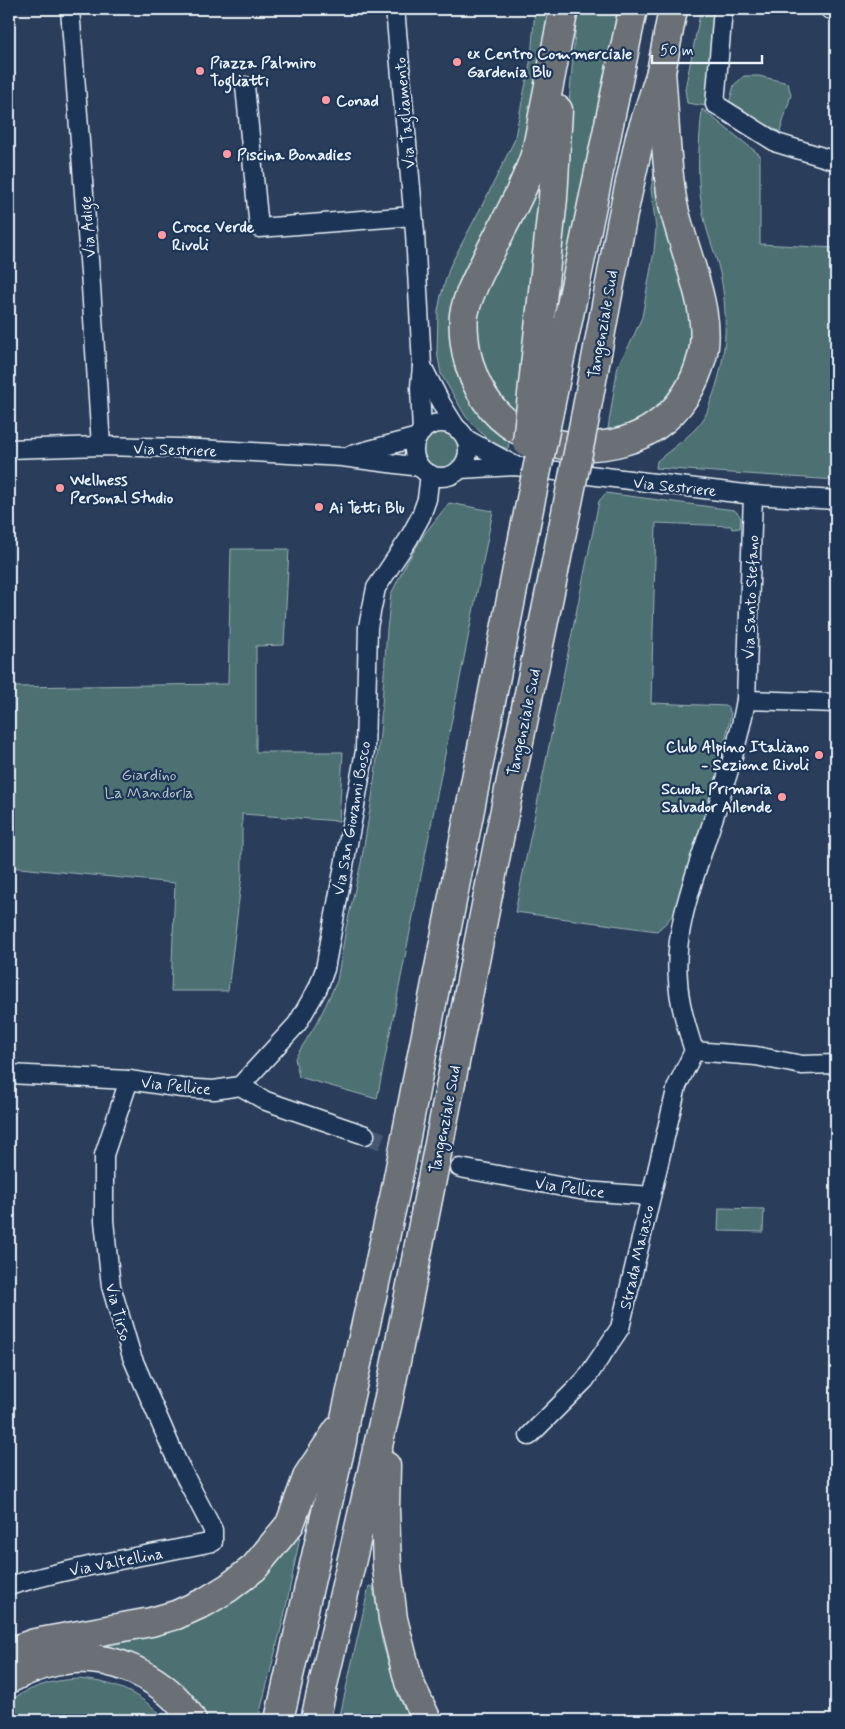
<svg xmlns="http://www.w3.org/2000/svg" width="845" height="1729" font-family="Mynerve,sans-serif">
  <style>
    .green { fill: #4e7173; stroke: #9bb1b6 }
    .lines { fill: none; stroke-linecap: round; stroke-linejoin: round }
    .street-tunnel { stroke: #465873; stroke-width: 18; stroke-dasharray: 18 9; stroke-linecap: butt }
    .street-casing { stroke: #e8f1f8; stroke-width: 21 }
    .highway-casing { stroke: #e8f1f8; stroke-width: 31 }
    .street { stroke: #1d3557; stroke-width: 18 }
    .highway { stroke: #6b6f75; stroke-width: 28 }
    .highway-bridge-casing { stroke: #e8f1f8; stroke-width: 31; stroke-linecap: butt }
    .highway-bridge { stroke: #6b6f75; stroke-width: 28 }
    .poi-dot { fill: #ff9aa2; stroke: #1d3557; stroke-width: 2 }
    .labels { text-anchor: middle; stroke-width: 4.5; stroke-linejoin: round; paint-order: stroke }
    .poi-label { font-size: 16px; font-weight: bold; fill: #e8f1f8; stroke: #1d3557; text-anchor: start }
    .street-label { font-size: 16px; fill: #e8f1f8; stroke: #1d3557 }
    .park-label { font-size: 16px; fill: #b2c4c9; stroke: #1d3557 }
  </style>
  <rect width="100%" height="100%" fill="#2a3d5b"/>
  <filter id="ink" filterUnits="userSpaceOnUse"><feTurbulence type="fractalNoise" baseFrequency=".02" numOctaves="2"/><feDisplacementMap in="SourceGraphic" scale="10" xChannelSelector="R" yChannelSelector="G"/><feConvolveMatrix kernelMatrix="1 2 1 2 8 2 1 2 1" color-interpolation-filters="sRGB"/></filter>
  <g filter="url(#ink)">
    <g class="green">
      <path d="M535,9H554L527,153L457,313L510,436L508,449L500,446L486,438L466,417L441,374L437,352L438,311L441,295L450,266L488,194L514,141L531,58Z"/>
      <path d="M577,9H619L557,324L550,328Z"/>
      <path d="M701,9H719L712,107L687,103L685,89Z"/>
      <path d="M744,76H759L788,83L791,95L780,132L729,104L734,85Z"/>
      <path d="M702,109L760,155V244L836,248V480L656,468L657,461C672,448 690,437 702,421C706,416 708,409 710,403C727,362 729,317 720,273C715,251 705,230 702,207C696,175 699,142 702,109Z"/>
      <path d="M543,169L523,390L515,415L497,398L483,370L475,340L480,297Z"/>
      <path d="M654,173L657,178L694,317L689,363L670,400L640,423L607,435L618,365L631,342L642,317L654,251L656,229L651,189Z"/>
      <circle cx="441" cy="450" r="19"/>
      <path d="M606,493L734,510C742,515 741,520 740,528L732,529L731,526L656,523L651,703L727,706L731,713L714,794L678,908L667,922L657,931L515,912L599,501Z"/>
      <path d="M449,503L493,511L377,1099L299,1077L295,1058L318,1021L337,981L346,928L361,863L372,798L380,734L387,629L391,594L406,564L425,533Z"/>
      <path d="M231,549H289L284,645L256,646V752H343L339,821L242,814V875L228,991H171L175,883L9,867V687L228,684Z"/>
      <path d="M833,1205H836V1279H831Z"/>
      <path d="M719,1208L764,1209L763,1232L718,1231Z"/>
      <path d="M301,1532L284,1617L258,1720H207L199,1707L125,1652L104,1645C175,1632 225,1617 277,1563C286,1554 293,1542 301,1532Z"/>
      <path d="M369,1586L373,1587L382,1641L397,1692L410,1720H339Z"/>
      <path d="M78,1679C116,1682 139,1693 167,1720H9V1701C31,1687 51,1680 78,1679Z"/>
      <path d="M594,1713L673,1720H589Z"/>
    </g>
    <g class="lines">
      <path class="street-tunnel" d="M365,1135L460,1168"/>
      <g class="street-casing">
        <g id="street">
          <path d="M70,9L91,286L101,446"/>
          <path d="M395,9L415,233L422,366L420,387L422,432"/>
          <path d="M723,9L715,104L777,143L836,161"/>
          <path d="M829,9L836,11"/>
          <path d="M245,86L259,228L413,216"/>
          <path d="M422,366L442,405L457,429"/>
          <circle cx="441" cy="450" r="27"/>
          <path d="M466,439L515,466"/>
          <path d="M9,449L101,446L181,448L342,457L420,467"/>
          <path d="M351,455L418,437"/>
          <path d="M460,469L515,466L753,495L836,500"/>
          <path d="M746,700L836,703"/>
          <path d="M694,1051L756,1056L802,1065L836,1064"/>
          <path d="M9,1074L129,1080L182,1088L214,1090L240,1086L266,1101L365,1135"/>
          <path d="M240,1086L297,1024L318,988L325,969L365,751L368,627L376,588L408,540L421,516L427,499L430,474"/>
          <path d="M460,1168L585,1191L651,1196"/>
          <path d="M529,1436L585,1380L620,1328L677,1086L694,1051C687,1028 679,1004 678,980C674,935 689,893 703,850C719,801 737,752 746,700L753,495"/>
          <path d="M9,1586C76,1566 145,1556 213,1542V1530L177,1461L132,1357L111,1286L104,1221V1155L129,1080"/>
        </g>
      </g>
      <g class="highway-casing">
        <g id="highway">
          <path d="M564,9C557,42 551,76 544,110C541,126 539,143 534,158C522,194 502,227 486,260C478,277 467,296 464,315C463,323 464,336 465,344C469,374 484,406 509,424C549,453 618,454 657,425C680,409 695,384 702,357C714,313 682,248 673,204C665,161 665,116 661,72"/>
          <path d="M535,366L553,198L558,110"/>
          <path d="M558,368L633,9"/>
          <path d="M585,418L622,219L640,137L661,72L673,9"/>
          <path d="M386,1466L385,1509L387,1568L393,1619L409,1682L427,1720"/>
          <path d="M9,1652L35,1643L151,1622L176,1615L205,1602L228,1588L254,1568L290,1524L308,1475L338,1430"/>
          <path d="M9,1679C34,1666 61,1657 90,1659C129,1661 172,1686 192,1720"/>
          <path d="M279,1720L342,1441L345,1418L395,1193L523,538"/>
          <path d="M315,1720L388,1402L501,829L554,572"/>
        </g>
      </g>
      <use href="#street" class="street"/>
      <use href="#highway" class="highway"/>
      <g class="highway-bridge-casing">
        <g id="highway-bridge">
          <path d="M527,442L535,366"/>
          <path d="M523,538L558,368"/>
          <path d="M554,572L585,418"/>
        </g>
      </g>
      <use href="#highway-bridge" class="highway-bridge"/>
    </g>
  </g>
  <g class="poi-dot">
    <circle cx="457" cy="62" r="5"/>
    <circle cx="200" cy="71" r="5"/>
    <circle cx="326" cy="100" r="5"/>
    <circle cx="227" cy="154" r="5"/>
    <circle cx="162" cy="235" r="5"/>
    <circle cx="60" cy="488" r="5"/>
    <circle cx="319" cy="507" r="5"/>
    <circle cx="819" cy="755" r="5"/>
    <circle cx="782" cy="797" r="5"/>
  </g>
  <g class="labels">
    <g class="poi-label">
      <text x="467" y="59">ex Centro Commerciale<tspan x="467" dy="18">Gardenia Blu</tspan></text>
      <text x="210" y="68">Piazza Palmiro<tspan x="210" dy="18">Togliatti</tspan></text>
      <text x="336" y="106">Conad</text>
      <text x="237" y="160">Piscina Bonadies</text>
      <text x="172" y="232">Croce Verde<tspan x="172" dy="18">Rivoli</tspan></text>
      <text x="70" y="485">Wellness<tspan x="70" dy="18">Personal Studio</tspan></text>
      <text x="329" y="513">Ai Tetti Blu</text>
      <text x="809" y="752" text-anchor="end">Club Alpino Italiano<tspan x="809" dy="18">- Sezione Rivoli</tspan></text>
      <text x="772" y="794" text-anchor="end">Scuola Primaria<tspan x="772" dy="18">Salvador Allende</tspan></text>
    </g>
    <g class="street-label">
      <text transform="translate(404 113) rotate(-95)" y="6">Via Tagliamento</text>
      <text transform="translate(87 227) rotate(-94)" y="6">Via Adige</text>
      <text transform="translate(602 324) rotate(-80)" y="6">Tangenziale Sud</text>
      <text transform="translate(175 449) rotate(2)" y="6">Via Sestriere</text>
      <text transform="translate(675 486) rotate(6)" y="6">Via Sestriere</text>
      <text transform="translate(750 597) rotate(-88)" y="6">Via Santo Stefano</text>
      <text transform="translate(523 722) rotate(-78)" y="6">Tangenziale Sud</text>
      <text transform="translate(351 818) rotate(-80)" y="6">Via San Giovanni Bosco</text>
      <text transform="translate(176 1085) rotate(6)" y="6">Via Pellice</text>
      <text transform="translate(444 1119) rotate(-79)" y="6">Tangenziale Sud</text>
      <text transform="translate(570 1187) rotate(8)" y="6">Via Pellice</text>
      <text transform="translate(636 1257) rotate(-77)" y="6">Strada Maiasco</text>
      <text transform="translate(119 1312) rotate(75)" y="6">Via Tirso</text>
      <text transform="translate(116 1561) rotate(-11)" y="6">Via Valtellina</text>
    </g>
    <g class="park-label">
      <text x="149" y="780">Giardino<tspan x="149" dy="18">La Mandorla</tspan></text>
    </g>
  </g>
  <rect width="845" height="1729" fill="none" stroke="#1d3557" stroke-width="30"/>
  <rect x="15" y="15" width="815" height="1699" fill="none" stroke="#e8f1f8" stroke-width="2" filter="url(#ink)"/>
  <path d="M652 55v8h110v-8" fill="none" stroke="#e8f1f8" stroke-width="2.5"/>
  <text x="660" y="55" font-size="15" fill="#e8f1f8" stroke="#1d3557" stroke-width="4" paint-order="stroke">50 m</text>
</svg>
